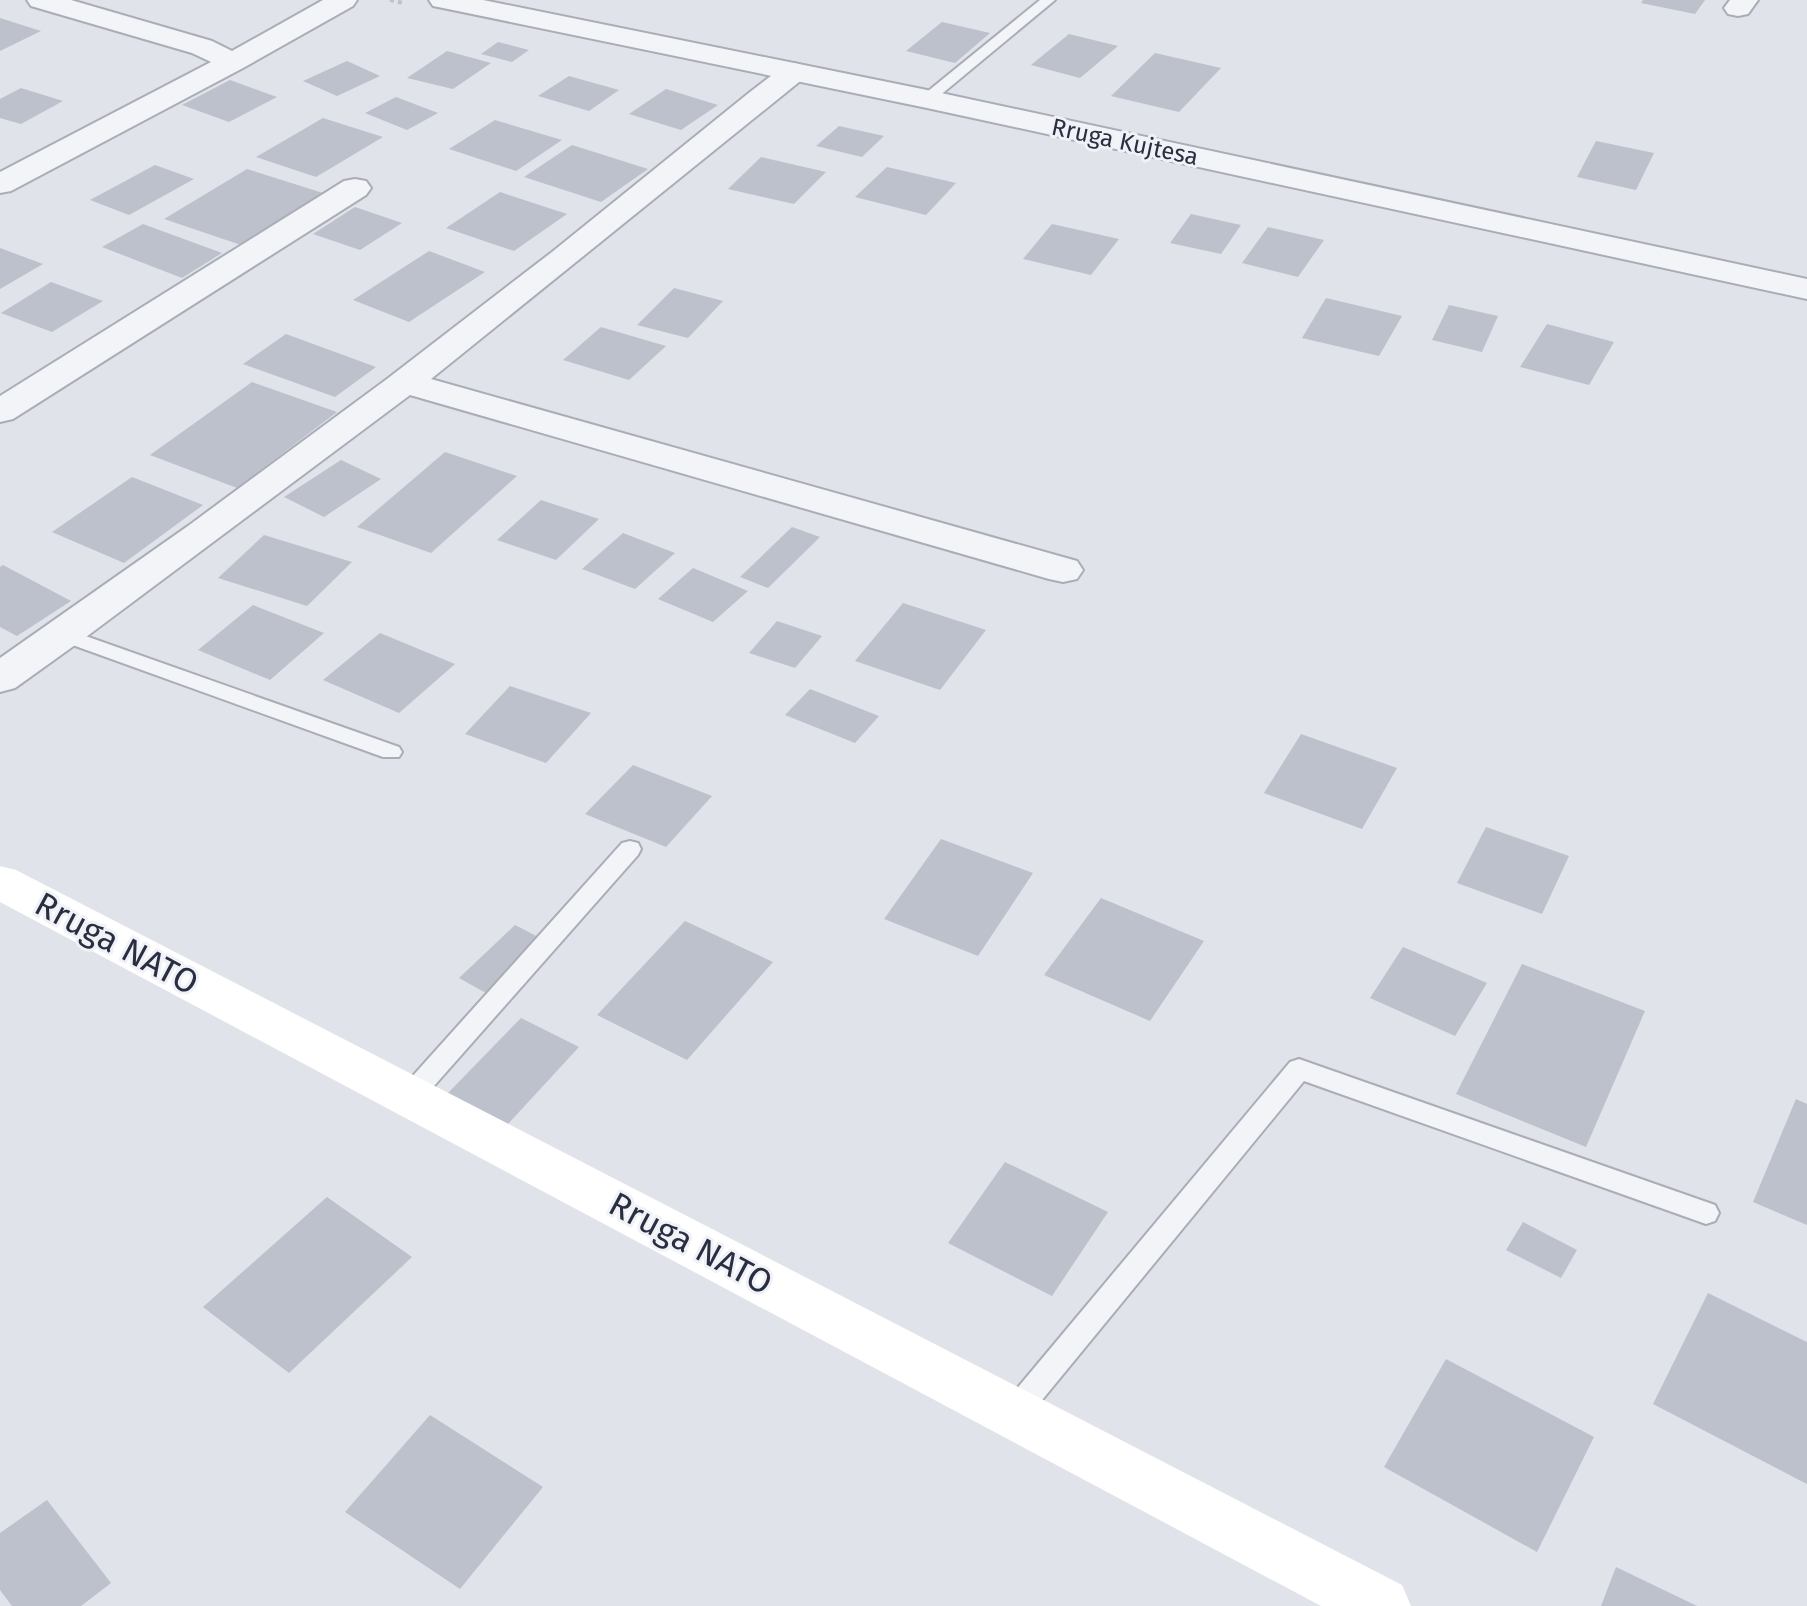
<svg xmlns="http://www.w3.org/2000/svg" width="1807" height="1606" font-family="'Fira Sans',sans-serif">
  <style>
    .building { fill: #bdc1cc }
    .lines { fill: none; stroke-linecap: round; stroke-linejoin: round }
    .service-casing { stroke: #a9adb7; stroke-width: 4 }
    .minor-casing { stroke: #a9adb7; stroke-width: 4 }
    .tertiary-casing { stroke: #a9adb7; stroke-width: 4 }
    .path { stroke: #bec1c8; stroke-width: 4; stroke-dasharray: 4 4; stroke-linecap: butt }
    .service { fill: #f3f4f8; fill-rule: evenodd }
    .minor { fill: #f3f4f8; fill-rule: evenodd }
    .tertiary { fill: #f3f4f8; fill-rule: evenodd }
    .secondary { fill: #fff; fill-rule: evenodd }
    .labels { text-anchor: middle; stroke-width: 6; stroke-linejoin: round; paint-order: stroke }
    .far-street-label { font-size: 24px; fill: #292e41; stroke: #f0f2f7 }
    .near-street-label { font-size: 34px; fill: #292e41; stroke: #f0f2f7 }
  </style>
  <rect width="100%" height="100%" fill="#e0e3e9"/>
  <g class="building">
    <path d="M1643,0H1705L1695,14L1641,3Z"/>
    <path d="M0,18L41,31L0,51Z"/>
    <path d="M942,22L990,33L955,63L906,51Z"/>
    <path d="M1069,34L1118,46L1080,78L1031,65Z"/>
    <path d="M498,42L529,50L512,62L481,54Z"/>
    <path d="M447,51L491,63L453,89L407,78Z"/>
    <path d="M1155,53L1221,68L1179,112L1111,96Z"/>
    <path d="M347,61L380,76L337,96L303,81Z"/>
    <path d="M569,76L619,90L589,111L538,96Z"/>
    <path d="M230,80L277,97L229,122L182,105Z"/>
    <path d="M21,88L63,101L21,124L0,118V99Z"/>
    <path d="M666,89L718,105L681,130L629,114Z"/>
    <path d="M396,97L438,113L407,130L365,113Z"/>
    <path d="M323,118L383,137L316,177L256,157Z"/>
    <path d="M495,120L562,140L516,171L449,149Z"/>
    <path d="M839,126L884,136L862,157L816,146Z"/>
    <path d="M1596,141L1654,153L1636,190L1577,177Z"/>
    <path d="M572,145L648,169L601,202L524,177Z"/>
    <path d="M761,157L826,172L794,204L728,189Z"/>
    <path d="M155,165L194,179L129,215L90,200Z"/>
    <path d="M887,167L956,183L926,215L855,197Z"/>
    <path d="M247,169L323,193L241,245L164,219Z"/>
    <path d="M500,192L567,214L514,251L446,228Z"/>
    <path d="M355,207L402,223L360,250L313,234Z"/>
    <path d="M1191,214L1241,225L1221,254L1170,243Z"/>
    <path d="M143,224L222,253L182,278L102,247Z"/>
    <path d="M1052,224L1119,239L1091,275L1023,259Z"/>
    <path d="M1268,227L1324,240L1298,277L1242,263Z"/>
    <path d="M0,248L43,264L0,289Z"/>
    <path d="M429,251L485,272L409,322L353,300Z"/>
    <path d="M51,282L103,301L52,332L1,313Z"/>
    <path d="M674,288L723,301L688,338L637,325Z"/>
    <path d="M1326,298L1402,316L1379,356L1302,338Z"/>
    <path d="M1449,305L1498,316L1482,352L1432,340Z"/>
    <path d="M1547,324L1614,342L1589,385L1520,367Z"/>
    <path d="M601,327L666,346L629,380L563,360Z"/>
    <path d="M286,334L376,367L335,397L243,364Z"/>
    <path d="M252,382L337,412L237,488L150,455Z"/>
    <path d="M445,452L517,476L431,553L357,527Z"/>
    <path d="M341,460L381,479L324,517L284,497Z"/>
    <path d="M132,477L203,505L124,563L52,532Z"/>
    <path d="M541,500L599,519L556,560L497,540Z"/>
    <path d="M792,527L820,537L768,588L740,577Z"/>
    <path d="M623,533L675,553L635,589L582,569Z"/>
    <path d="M264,535L352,562L307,606L218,578Z"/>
    <path d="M3,565L71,601L17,636L0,627V567Z"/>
    <path d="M693,568L748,591L713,622L658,599Z"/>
    <path d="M903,603L986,630L940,690L855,661Z"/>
    <path d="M253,605L324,633L270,680L198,650Z"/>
    <path d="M777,621L822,636L795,668L749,653Z"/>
    <path d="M380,633L455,664L399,713L323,680Z"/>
    <path d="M510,686L591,713L546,763L465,734Z"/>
    <path d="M810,689L879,716L855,743L785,715Z"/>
    <path d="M1301,734L1397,768L1362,829L1264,793Z"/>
    <path d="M633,765L712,796L666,847L585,814Z"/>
    <path d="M1486,827L1569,856L1542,914L1457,883Z"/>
    <path d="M941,839L1033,873L978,956L884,919Z"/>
    <path d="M1101,898L1204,941L1150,1021L1044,975Z"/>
    <path d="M685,921L773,962L687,1060L597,1015Z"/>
    <path d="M515,925L542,939L486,993L459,978Z"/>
    <path d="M1403,947L1487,983L1455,1036L1370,998Z"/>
    <path d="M1522,964L1645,1011L1586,1147L1456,1094Z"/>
    <path d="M521,1018L579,1047L508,1124L448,1093Z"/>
    <path d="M1796,1099L1807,1104V1225L1753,1202Z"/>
    <path d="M1005,1162L1108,1212L1052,1296L948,1243Z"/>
    <path d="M327,1197L412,1257L289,1373L203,1307Z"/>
    <path d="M1523,1222L1577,1250L1561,1278L1506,1250Z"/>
    <path d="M1708,1293L1807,1342V1484L1653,1404Z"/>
    <path d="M1446,1359L1594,1437L1537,1552L1384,1467Z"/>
    <path d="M430,1415L543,1487L460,1589L345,1512Z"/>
    <path d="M47,1500L111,1583L81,1606H12L0,1590V1533Z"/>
    <path d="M1616,1567L1697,1606H1601Z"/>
  </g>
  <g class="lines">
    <g class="service-casing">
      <g id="service">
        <path d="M1040,0H1055L932,102H922V96Z"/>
        <path d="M63,628L399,747L402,752L399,757H383L56,639L53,634Z"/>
        <path d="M630,841L638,843L641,849L638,855L419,1103L410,1106L401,1103L397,1096L401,1089L622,843Z"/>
        <path d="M1299,1059L1715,1205L1719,1213L1715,1221L1706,1224L1304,1081L1024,1422L1014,1426L1004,1422L1000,1413L1004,1404L1290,1062Z"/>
      </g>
    </g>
    <g class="minor-casing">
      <g id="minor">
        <path d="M27,0H71L212,41L232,51L323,0H357L353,6L243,68L11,191L0,193V172L211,62L192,53L31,6Z"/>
        <path d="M1730,0H1758L1748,14L1738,16L1728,14L1724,8Z"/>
        <path d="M794,63L804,66L808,72L804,78L431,379L1077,561L1083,570L1077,579L1063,582L1049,579L410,395L82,640L15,688L0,692V658L188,526L387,379L552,252L750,92L784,66Z"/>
        <path d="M355,179L366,181L371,188L366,195L13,419L0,422V396L344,181Z"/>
      </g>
    </g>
    <g class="tertiary-casing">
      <path id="tertiary" d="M429,0H483L927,90L1807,279V299L927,108L443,8L433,6Z"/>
    </g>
    <path class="path" d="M390,0L403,3"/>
    <use href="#service" class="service"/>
    <use href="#minor" class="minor"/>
    <use href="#tertiary" class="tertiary"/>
    <path class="secondary" d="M0,866L16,870L1402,1585L1411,1606H1321L0,902Z"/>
  </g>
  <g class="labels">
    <g class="far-street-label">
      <text transform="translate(1125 142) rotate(12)" y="8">Rruga Kujtesa</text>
    </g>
    <g class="near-street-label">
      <text transform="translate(117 943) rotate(28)" y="12">Rruga NATO</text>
      <text transform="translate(691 1243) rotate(28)" y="12">Rruga NATO</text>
    </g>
  </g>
</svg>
